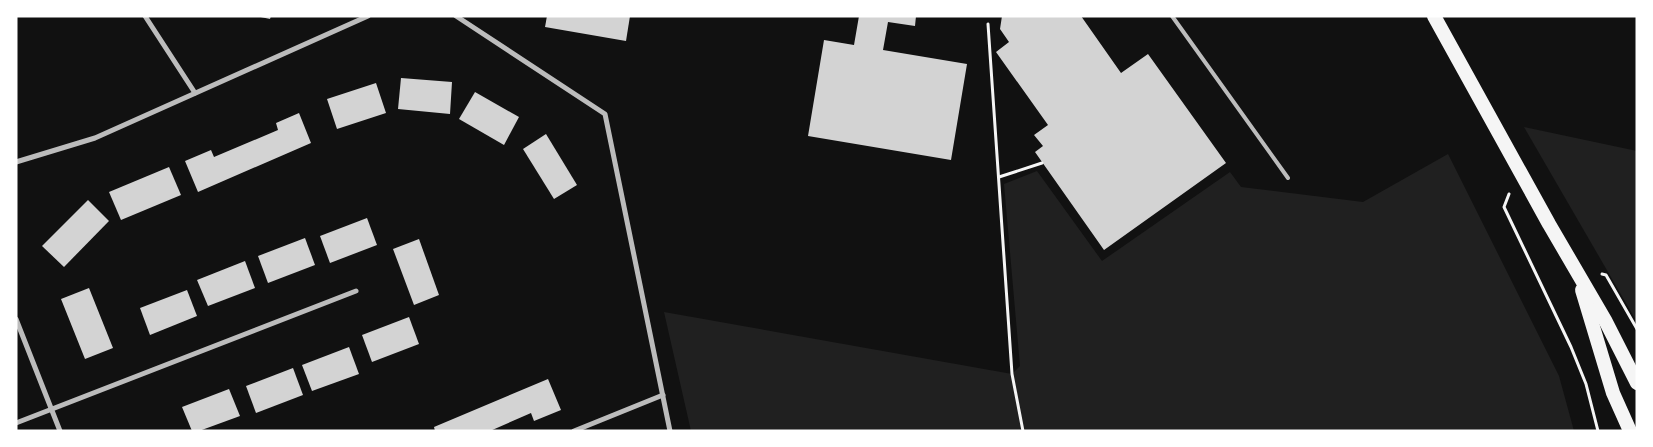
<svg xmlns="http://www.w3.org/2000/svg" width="1653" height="447" font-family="Spectral,serif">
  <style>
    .green { fill: #202020 }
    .building { fill: #d3d3d3 }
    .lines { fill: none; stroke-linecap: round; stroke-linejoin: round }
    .path { stroke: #f5f5f5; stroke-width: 3 }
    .service { stroke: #bcbcbc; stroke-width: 4 }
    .minor { stroke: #bcbcbc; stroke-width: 5 }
    .trunk { stroke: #f5f5f5; stroke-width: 14 }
  </style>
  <rect width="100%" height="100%" fill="#111"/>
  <g class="green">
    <path d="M1524,127L1637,151V322Z"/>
    <path d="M1448,154L1559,376L1574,431H691L664,312L1012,374L1020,366L1004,184L1037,171L1102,261L1230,172L1241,187L1363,202Z"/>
  </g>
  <g class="building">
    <path d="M256,16H271L270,19Z"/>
    <path d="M547,16H630L626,41L545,27Z"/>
    <path d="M859,16H916L915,26L888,22L883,50L967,64L951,160L808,136L824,40L854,45Z"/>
    <path d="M1002,16H1081L1121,73L1148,54L1226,163L1104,250L1035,152L1043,146L1034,135L1048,125L996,52L1009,42L1000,29Z"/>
    <path d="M401,78L452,82L450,114L398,109Z"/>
    <path d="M376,83L386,113L337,129L327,99Z"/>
    <path d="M475,92L519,117L504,145L459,119Z"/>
    <path d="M299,113L311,143L198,192L185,161L211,150L214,157L278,130L276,123Z"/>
    <path d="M546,134L577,185L554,199L523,149Z"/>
    <path d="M169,167L181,195L121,220L109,192Z"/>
    <path d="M88,200L109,221L64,267L42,246Z"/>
    <path d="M367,218L377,245L330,263L320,236Z"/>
    <path d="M305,238L315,265L268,283L258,256Z"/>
    <path d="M419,239L439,295L414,305L393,249Z"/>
    <path d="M245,261L255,288L208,306L197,280Z"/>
    <path d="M89,288L113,348L85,359L61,299Z"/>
    <path d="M187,290L197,316L150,335L140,308Z"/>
    <path d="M409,317L419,344L372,362L362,335Z"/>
    <path d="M349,347L359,374L312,391L302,365Z"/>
    <path d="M293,368L303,395L256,413L246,386Z"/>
    <path d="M548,379L561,410L534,421L531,413L490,431H435L434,427Z"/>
    <path d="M229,389L240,416L199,431H192L182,407Z"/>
  </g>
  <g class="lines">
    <g class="path">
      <path d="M988,24L1012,374L1023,431"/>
      <path d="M999,177L1042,163"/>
      <path d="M1509,194L1504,207L1571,347L1586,384L1598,431"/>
      <path d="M1602,274L1606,275L1637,329"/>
    </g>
    <path class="service" d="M1172,16L1288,178"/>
    <g class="minor">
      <path d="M145,16L195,93"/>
      <path d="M456,16L605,114L670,431"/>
      <path d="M16,162L95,138L368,16"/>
      <path d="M16,319L60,431"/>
      <path d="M16,423L356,291"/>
      <path d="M574,431L663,395"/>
    </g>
    <g class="trunk">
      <path d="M1434,16L1549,224L1605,320L1637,383"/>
      <path d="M1582,290L1613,393L1630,431"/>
    </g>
  </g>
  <rect width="1653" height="447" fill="none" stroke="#ffffff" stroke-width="35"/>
</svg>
